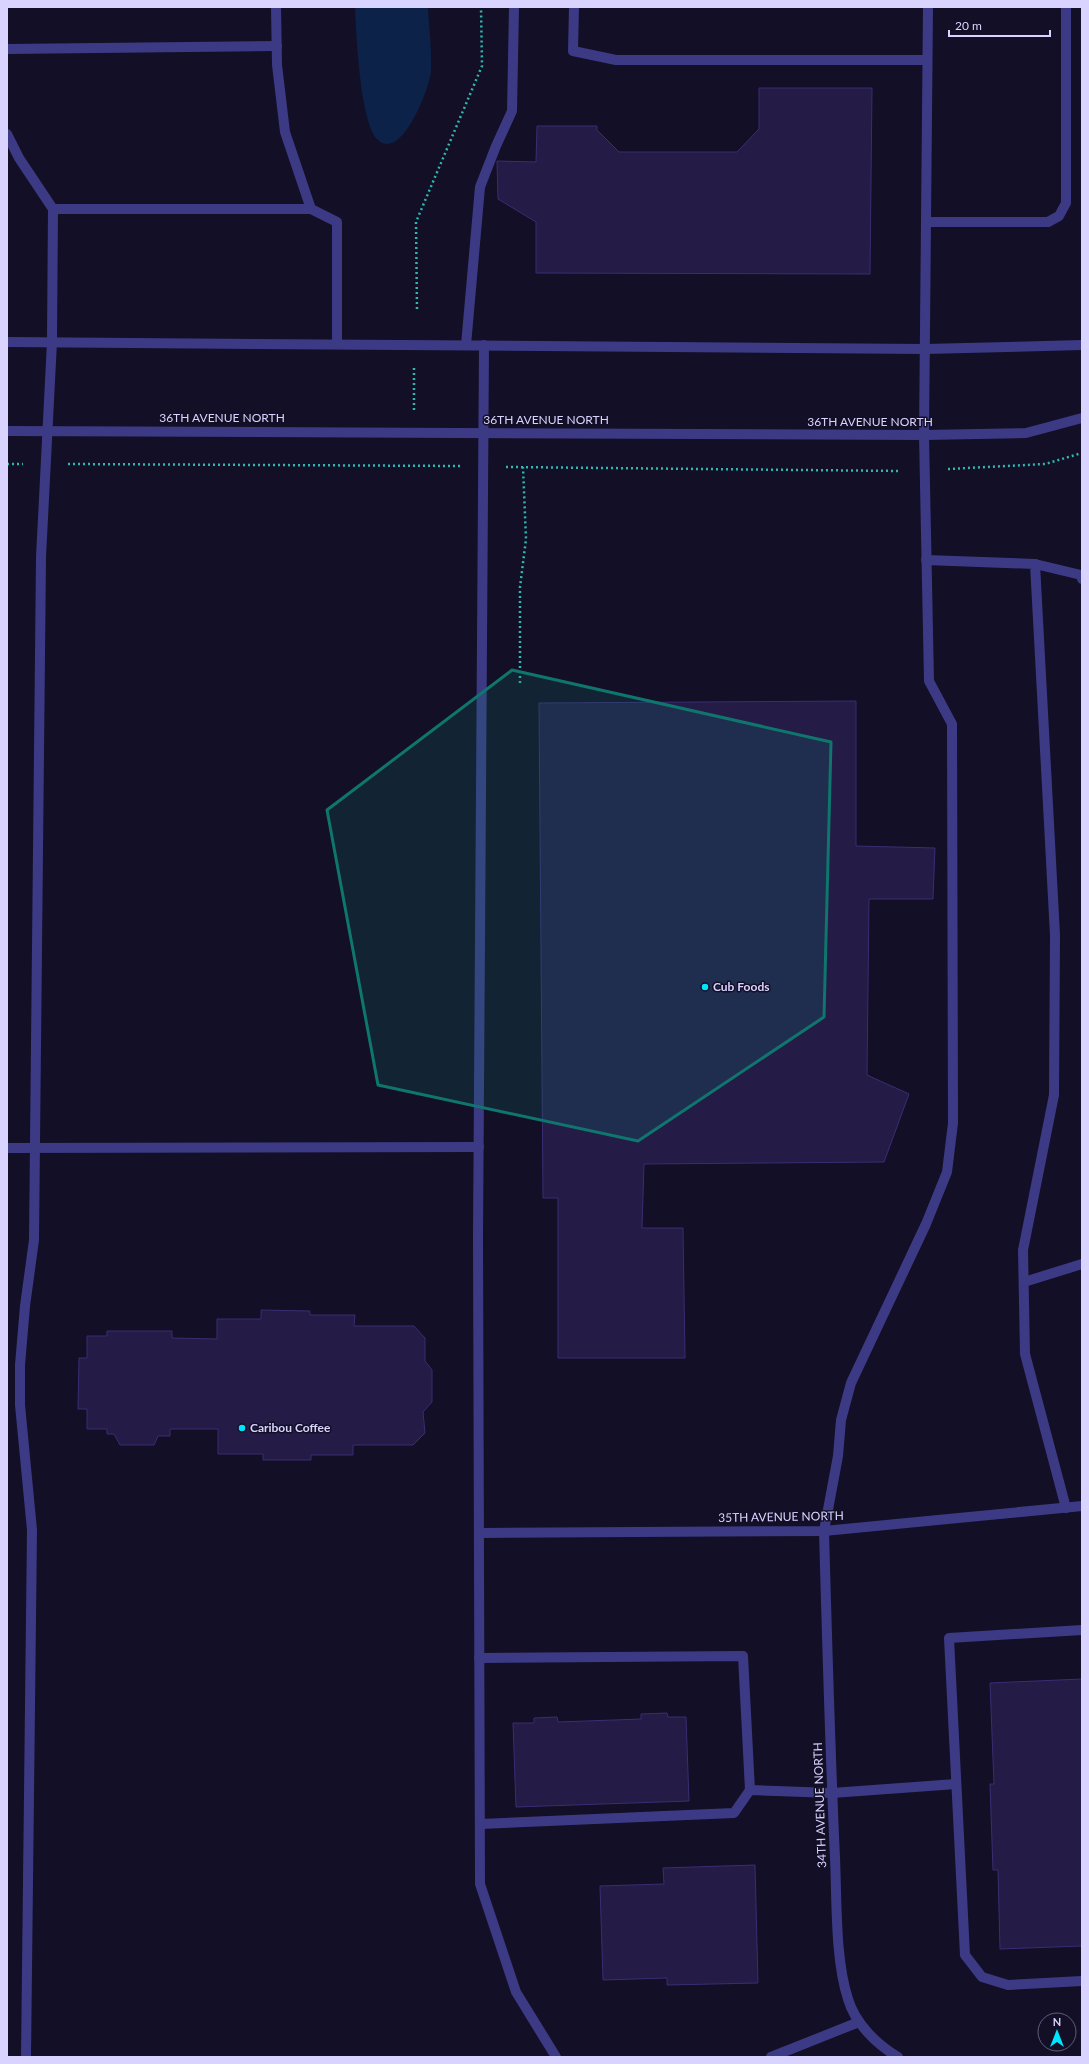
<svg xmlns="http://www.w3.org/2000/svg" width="1089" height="2064" font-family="Lato,sans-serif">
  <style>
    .water { fill: #0c2248 }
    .building { fill: #241b47; stroke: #3b2d73 }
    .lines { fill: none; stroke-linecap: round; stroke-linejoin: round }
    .path { stroke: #2fb8b0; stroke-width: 2.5; stroke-dasharray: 2 3; stroke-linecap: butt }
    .service { stroke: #3d3a85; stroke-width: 10 }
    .minor { stroke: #3d3a85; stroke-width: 10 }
    .tertiary { stroke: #3d3a85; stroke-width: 10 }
    .marked { fill: #0f766e; fill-opacity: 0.2; stroke: #0f766e; stroke-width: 3; stroke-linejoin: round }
    .poi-dot { fill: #00e5ff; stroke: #130f26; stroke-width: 1.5 }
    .labels { text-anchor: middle; stroke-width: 3; stroke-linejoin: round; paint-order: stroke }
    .street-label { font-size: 12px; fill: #d9d4ff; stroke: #130f26 }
    .poi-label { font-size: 12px; font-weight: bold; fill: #d9d4ff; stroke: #130f26; text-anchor: start }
  </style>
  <rect width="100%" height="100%" fill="#130f26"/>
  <path class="water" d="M355,7H428C429,28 432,50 431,71C430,87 402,162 378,140C360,124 356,32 355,7Z"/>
  <g class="building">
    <path d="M759,88H872L870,274L536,273V222L498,199L497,161L536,162L537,126H597V130L619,152H737L759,129Z"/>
    <path d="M856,701V846L935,848L933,899H869L867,1075L909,1094L884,1162L644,1164L642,1228H683L685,1358H558V1198H543L539,703Z"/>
    <path d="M261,1310L310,1311V1315H355L354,1326H414L425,1338V1361L432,1370V1402L423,1412L425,1433L413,1445H353V1455H311V1460H263V1454H218V1429H170V1436H158L154,1445H120L114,1434H107V1429H87V1409H78L79,1358H87V1336H107V1331H172V1338L217,1339V1319H261Z"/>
    <path d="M1082,1679V1946L1000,1949L998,1870H993L990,1784H994L990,1683Z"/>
    <path d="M667,1713L668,1717H686L689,1801L516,1807L513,1723H534V1718L557,1717L558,1722L641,1719V1714Z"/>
    <path d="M755,1865L758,1983L667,1985V1978L603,1980L600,1886L664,1884L663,1868Z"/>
  </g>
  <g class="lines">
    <g class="path">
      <path d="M417,309L416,222L482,66L481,7"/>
      <path d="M414,368V411"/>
      <path d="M7,464H23"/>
      <path d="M68,464L461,466"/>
      <path d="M506,467L901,471"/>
      <path d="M948,469L1045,464L1082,453"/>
      <path d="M520,683V587L526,539L523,467"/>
    </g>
    <g class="service">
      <path d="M276,7L277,65L285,132L311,209"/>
      <path d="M574,7L573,51L616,60H927"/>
      <path d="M7,49L277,46"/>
      <path d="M7,134L19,158L53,209"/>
      <path d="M926,222H1048L1059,216L1066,203V7"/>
      <path d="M466,345L480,187L496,146L512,111L514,7"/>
      <path d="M484,345L478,1236L480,1884L516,1992L556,2057"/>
      <path d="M926,560L1035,564L1055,935L1054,1095L1023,1250L1025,1354L1066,1508"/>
      <path d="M1035,564L1081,575L1082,579"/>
      <path d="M7,1148L479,1147"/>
      <path d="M1024,1282L1082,1264"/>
      <path d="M824,1531L838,1456L841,1420L851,1383L926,1224L947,1172L953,1123L952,724L929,681L924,435L928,7"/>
      <path d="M1082,1630L949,1638L965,1955L982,1977L1008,1985L1082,1981"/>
      <path d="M479,1658L743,1656L750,1790"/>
      <path d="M480,1824L734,1813L750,1790L832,1793L956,1784"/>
      <path d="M26,2057L32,1530L20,1405V1365L25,1306L34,1240L41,557L52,342L53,209H311L337,222V344"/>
      <path d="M771,2057L859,2022"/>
    </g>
    <g class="minor">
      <path d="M824,1531C827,1640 830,1749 835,1858C837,1901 835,1959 848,1999C855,2023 876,2044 898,2057"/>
      <path d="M480,1533L824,1531L1082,1506"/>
    </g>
    <g class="tertiary">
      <path d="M7,342L925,349L1082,345"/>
      <path d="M7,431L924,435L1026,433L1082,418"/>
    </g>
  </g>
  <path class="marked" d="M512,670L831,742L824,1017L638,1141L378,1085L327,810Z"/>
  <g class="poi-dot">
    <circle cx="705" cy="987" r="4"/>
    <circle cx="242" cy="1428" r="4"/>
  </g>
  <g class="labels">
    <g class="street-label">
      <text x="222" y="422">36TH AVENUE NORTH</text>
      <text x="546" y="424">36TH AVENUE NORTH</text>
      <text x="870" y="426">36TH AVENUE NORTH</text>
      <text transform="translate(781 1517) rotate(-1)" y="4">35TH AVENUE NORTH</text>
      <text transform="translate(820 1805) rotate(-92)" y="4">34TH AVENUE NORTH</text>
    </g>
    <g class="poi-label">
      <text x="713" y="991">Cub Foods</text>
      <text x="250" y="1432">Caribou Coffee</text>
    </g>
  </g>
  <rect width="1089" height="2064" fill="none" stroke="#d9d4ff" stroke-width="16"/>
  <g transform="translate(1057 2032)"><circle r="19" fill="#130f26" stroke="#625e7d"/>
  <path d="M0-3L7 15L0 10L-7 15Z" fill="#00e5ff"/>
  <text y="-6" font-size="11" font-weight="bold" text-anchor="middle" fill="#d9d4ff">N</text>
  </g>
  <path d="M949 30v6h101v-6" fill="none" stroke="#d9d4ff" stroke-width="2"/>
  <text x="955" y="30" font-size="12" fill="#d9d4ff" stroke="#130f26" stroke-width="3" paint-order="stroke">20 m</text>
</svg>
